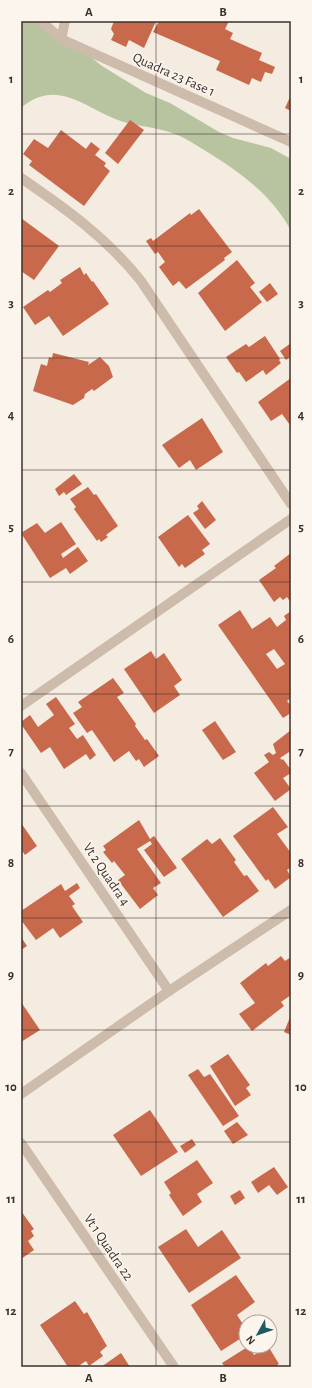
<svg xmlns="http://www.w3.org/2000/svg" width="312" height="1388" font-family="'Alegreya Sans',sans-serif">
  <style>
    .green { fill: #b8c4a0 }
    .building { fill: #c8694b; fill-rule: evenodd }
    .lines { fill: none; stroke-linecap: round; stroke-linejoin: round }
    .street { stroke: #cdbbac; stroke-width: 10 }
    .grid { fill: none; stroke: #3b302b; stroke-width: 1; stroke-opacity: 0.55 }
    .labels { text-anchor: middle; stroke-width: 3.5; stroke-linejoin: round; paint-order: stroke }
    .street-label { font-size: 14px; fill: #3b302b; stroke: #fbf5ee }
    .neatline { fill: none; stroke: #3b302b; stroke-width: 1.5 }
    .grid-label { font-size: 13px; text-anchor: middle; font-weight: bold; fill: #3b302b }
  </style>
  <rect width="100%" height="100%" fill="#f4ebe1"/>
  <path class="green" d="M21,21H42L58,31L102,66L146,93L170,103L219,132L233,138L271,148L291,159V231C273,196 241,173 209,153C196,145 183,136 169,132C151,126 132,126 115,119C82,105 55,79 21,108Z"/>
  <g class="building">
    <path d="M114,21H156L144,48L129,40L126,47L111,40L114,34L111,29Z"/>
    <path d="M159,21H229L225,29L233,33L230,39L262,53L259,60L275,67L272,74L265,72L261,82L252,78L249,85L216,70L220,61L153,32Z"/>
    <path d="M291,95V111L285,108Z"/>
    <path d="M130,120L144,130L118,164L105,153Z"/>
    <path d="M61,130L86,149L91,142L100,149L95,155L106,163L104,166L110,171L84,206L29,165L32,161L23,154L34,139L48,148Z"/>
    <path d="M199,209L232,252L224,258L225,260L186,289L179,281L173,286L159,267L165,262L158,252L155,254L146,241L151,238L153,241L190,213L191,215Z"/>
    <path d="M21,218L59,246L34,280L21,271Z"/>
    <path d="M237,260L255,283L250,287L262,302L225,331L198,293Z"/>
    <path d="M80,267L84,275L86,273L92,282L93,281L109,304L63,336L49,316L35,325L23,307L48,290L50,292L62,283L60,280Z"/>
    <path d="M270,283L278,294L267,302L259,292Z"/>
    <path d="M265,336L280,359L279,360L281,363L266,375L263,370L246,382L239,372L237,373L226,357L246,344L249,347Z"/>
    <path d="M291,343V356L286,360L280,351Z"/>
    <path d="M53,353L89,362L88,365L100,357L109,366L113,377L94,391L92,389L85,394L84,398L73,405L33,391L41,364L47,366L49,357L52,358Z"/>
    <path d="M291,378V424L290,425L282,414L271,421L258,402Z"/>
    <path d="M202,418L223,452L196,470L190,460L179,468L162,445Z"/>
    <path d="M74,474L82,484L66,495L64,492L59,496L55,489Z"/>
    <path d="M88,487L94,495L96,494L118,526L106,535L108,537L101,542L99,539L97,541L74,509L76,507L70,499Z"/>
    <path d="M202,501L216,520L205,529L193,513L199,509L197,506Z"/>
    <path d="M188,515L210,544L202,550L205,554L185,568L182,564L179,567L158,537Z"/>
    <path d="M61,522L76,544L61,554L63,558L78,547L88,561L70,574L66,568L50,578L21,533L37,523L45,533Z"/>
    <path d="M291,553V603L287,597L283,600L280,597L274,602L259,580L276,568L274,566Z"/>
    <path d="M240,610L252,629L270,617L277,627L286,620L284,616L291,611V698L287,701L291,706V713L283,718L218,625ZM274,649L285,664L277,669L266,654Z"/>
    <path d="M151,651L156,659L164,653L182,680L174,686L180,695L154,713L124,669Z"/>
    <path d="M113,678L124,693L117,697L136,724L135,726L145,740L147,739L159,756L144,767L139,759L136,761L129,751L114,762L92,730L87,733L73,713L82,707L78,702Z"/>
    <path d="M56,697L75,724L69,728L77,739L83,735L96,755L90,760L86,754L64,769L50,747L41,753L21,724V722L30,715L38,727L54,715L46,704Z"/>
    <path d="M215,721L236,752L223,760L202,730Z"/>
    <path d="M291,730V755L289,752L280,758L282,760L283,759L291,770V773L283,778L291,789L275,801L254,773L269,762L264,755L269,752L273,755L276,753L273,744Z"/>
    <path d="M273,807L288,827L277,834L291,853V867L287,870L291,877L275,889L268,879L266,881L233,836Z"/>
    <path d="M139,820L150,839L154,836L177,868L164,877L144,850L152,844L150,841L137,849L161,883L153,888L158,895L140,909L118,880L125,875L114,861L112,863L103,852L106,850L103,846Z"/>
    <path d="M21,823L37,846L25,855L21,849Z"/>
    <path d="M220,838L236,860L234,862L244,876L247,875L259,891L223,917L181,859L207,839L212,844Z"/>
    <path d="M77,883L80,888L69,896L75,904L72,906L83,922L60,938L53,928L36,940L21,920V911L61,884L65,891Z"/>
    <path d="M21,937L27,946L21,950Z"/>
    <path d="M281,956L285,961L291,957V995L281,1002L284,1006L252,1031L239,1014L255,1003L240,983L266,963L268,966Z"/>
    <path d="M21,1002L40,1030L21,1042Z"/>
    <path d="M291,1015V1035L284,1032Z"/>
    <path d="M228,1054L250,1085L246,1088L251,1095L235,1106L210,1066Z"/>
    <path d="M198,1069L204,1077L210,1074L239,1116L223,1126L188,1075Z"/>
    <path d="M150,1110L178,1152L141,1176L113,1135Z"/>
    <path d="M237,1122L248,1135L233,1144L224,1131Z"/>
    <path d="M192,1139L196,1145L185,1153L180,1146Z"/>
    <path d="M197,1160L213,1183L197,1194L202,1202L183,1216L169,1195L171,1193L164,1182Z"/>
    <path d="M274,1167L288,1187L277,1195L269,1185L258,1193L251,1182Z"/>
    <path d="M240,1190L245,1198L235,1205L230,1196Z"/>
    <path d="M21,1211L34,1229L31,1231L34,1236L28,1241L34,1250L21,1259Z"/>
    <path d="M186,1229L198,1247L222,1230L241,1258L189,1293L158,1247Z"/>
    <path d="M236,1275L255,1302L237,1315L246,1329V1335L221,1351L191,1305Z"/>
    <path d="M75,1301L84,1314L87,1312L107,1346L100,1352L103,1356L89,1366L86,1361L77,1367H68L40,1325Z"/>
    <path d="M249,1346L254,1355L268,1346L279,1364L277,1365L279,1367H225L222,1363Z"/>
    <path d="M121,1353L130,1367H101Z"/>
  </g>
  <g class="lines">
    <g class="street">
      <path d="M41,21L61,39L291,142"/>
      <path d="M61,39L65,21"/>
      <path d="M21,178C65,208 107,238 141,281L291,504"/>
      <path d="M21,706L291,519"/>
      <path d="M21,773L169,991"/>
      <path d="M21,1094L169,991L291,910"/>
      <path d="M21,1143L174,1367"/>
    </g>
  </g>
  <path class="grid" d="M156,21V1367M21,134H291M21,246H291M21,358H291M21,470H291M21,582H291M21,694H291M21,806H291M21,918H291M21,1030H291M21,1142H291M21,1254H291"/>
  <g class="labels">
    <g class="street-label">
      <text transform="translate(174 74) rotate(24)" y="5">Quadra 23 Fase 1</text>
      <text transform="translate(107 874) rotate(56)" y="5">Vt 2 Quadra 4</text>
      <text transform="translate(109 1247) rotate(56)" y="5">Vt 1 Quadra 22</text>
    </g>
  </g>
  <rect width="312" height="1388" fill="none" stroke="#fbf5ee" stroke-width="44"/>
  <g transform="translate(258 1334) rotate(230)"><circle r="19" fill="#fbf5ee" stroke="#aea6a0"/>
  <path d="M0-3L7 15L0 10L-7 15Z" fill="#1f5a5e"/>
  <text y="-6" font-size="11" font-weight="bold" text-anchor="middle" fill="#3b302b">N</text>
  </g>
  <rect x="22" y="22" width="268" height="1344" class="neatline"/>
  <g class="grid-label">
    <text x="89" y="16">A</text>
    <text x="223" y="16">B</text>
    <text x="11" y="83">1</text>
    <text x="301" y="83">1</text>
    <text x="11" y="195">2</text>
    <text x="301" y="195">2</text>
    <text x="11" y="307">3</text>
    <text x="301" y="307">3</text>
    <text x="11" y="419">4</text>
    <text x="301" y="419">4</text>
    <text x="11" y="531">5</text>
    <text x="301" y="531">5</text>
    <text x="11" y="643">6</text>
    <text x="301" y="643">6</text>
    <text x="11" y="755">7</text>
    <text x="301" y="755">7</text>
    <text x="11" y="867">8</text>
    <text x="301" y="867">8</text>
    <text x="11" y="979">9</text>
    <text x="301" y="979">9</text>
    <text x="11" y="1091">10</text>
    <text x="301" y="1091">10</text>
    <text x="11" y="1203">11</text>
    <text x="301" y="1203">11</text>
    <text x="11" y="1315">12</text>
    <text x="301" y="1315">12</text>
    <text x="89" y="1382">A</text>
    <text x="223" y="1382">B</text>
  </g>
</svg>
